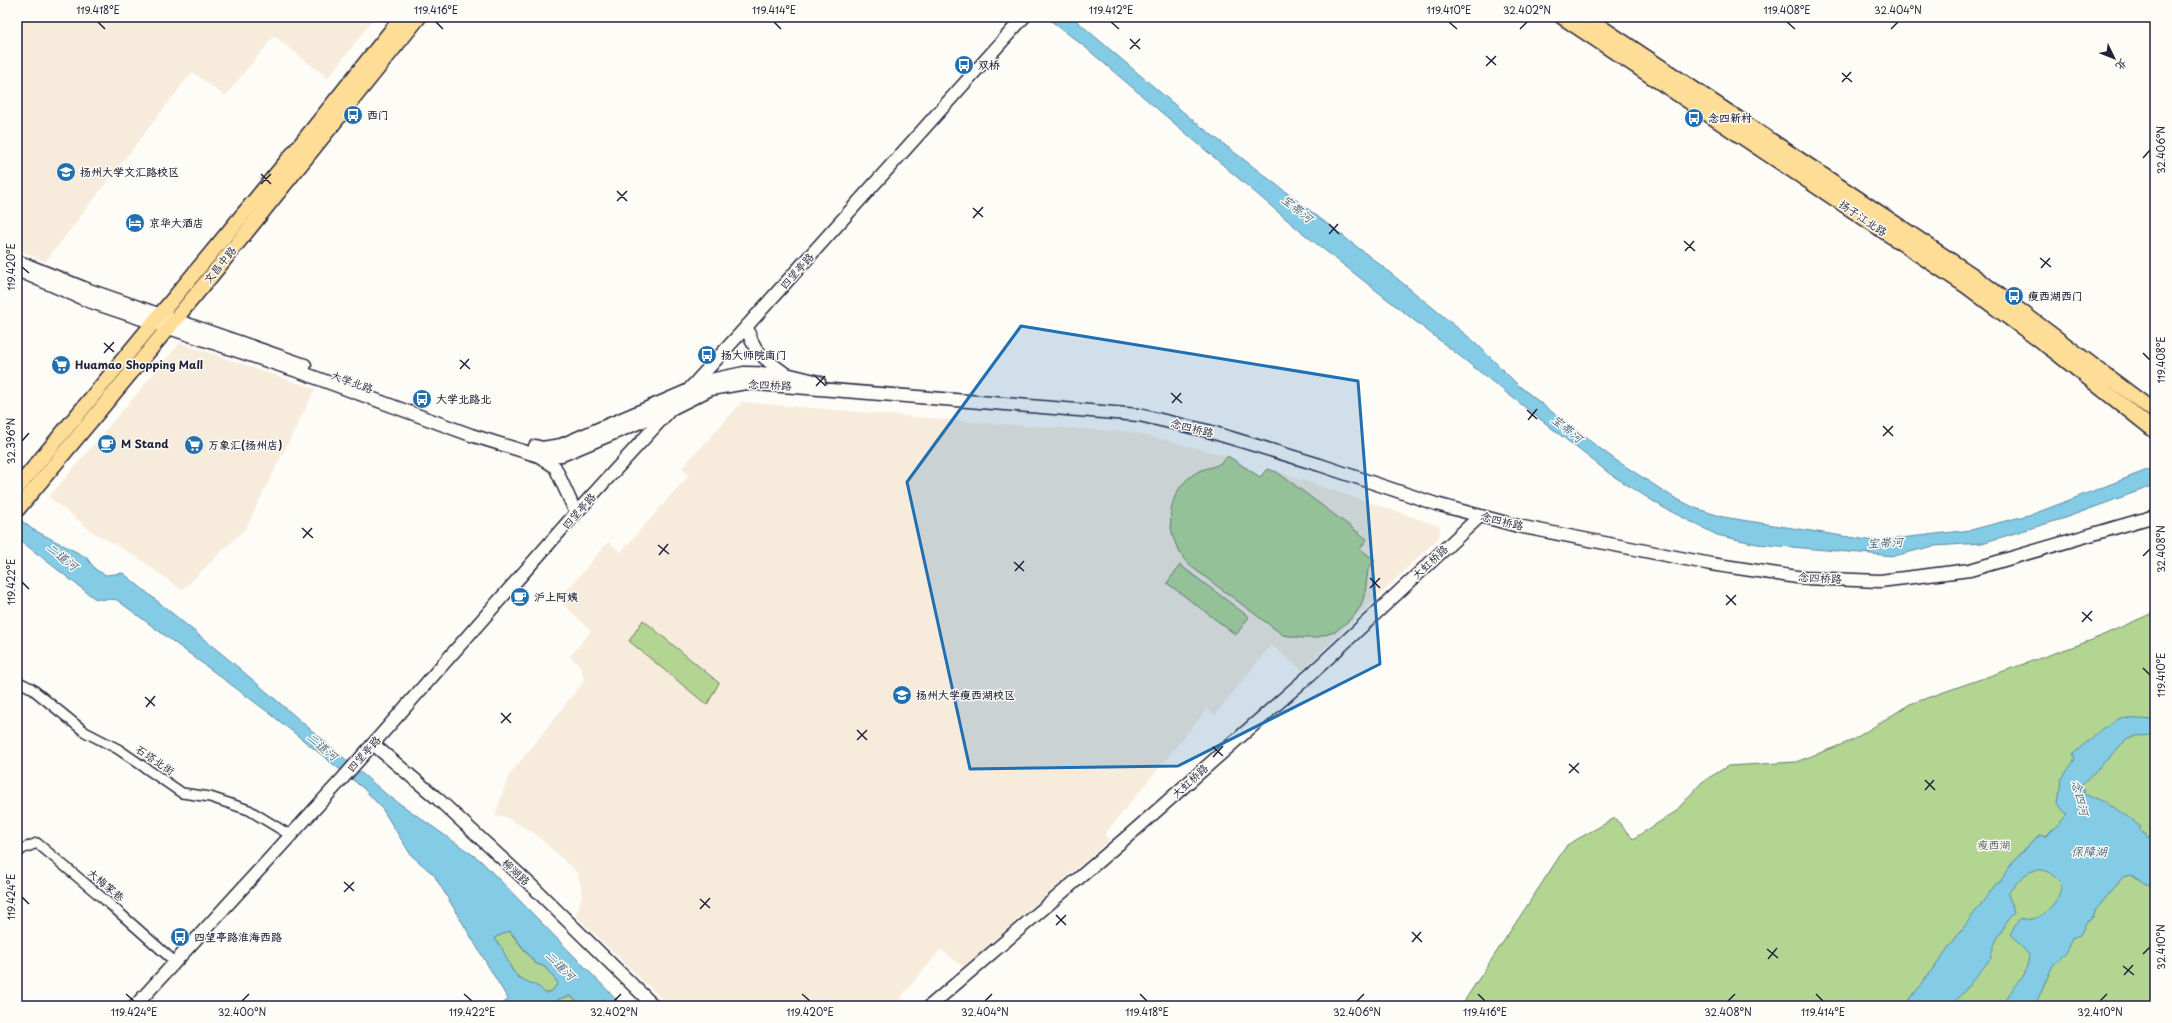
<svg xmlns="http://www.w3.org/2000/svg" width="2172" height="1023" font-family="'Playpen Sans','LXGW WenKai TC',sans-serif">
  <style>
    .built { fill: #f7ebdb }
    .green { fill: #b2d691; stroke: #6a7c66 }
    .water { fill: #84cce6; stroke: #5d88a2; fill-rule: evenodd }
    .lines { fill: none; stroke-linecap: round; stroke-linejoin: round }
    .street-casing { stroke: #22223b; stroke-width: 12 }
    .secondary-casing { stroke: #22223b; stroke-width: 15 }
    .primary-casing { stroke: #22223b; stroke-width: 17 }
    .street { stroke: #fdfcf7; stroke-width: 9 }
    .secondary { stroke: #fdfcf7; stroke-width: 12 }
    .primary { stroke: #fedd96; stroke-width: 14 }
    .marked { fill: #1f6fb2; fill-opacity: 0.2; stroke: #1f6fb2; stroke-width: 3; stroke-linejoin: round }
    .ticks { fill: none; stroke: #22223b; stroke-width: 1.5 }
    .labels { text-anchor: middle; stroke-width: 3; stroke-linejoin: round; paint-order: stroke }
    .poi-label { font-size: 11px; font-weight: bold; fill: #22223b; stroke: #fdfcf7; text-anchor: start }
    .street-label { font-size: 11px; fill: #22223b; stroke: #fdfcf7 }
    .park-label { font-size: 11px; fill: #4d5855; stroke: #fdfcf7 }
    .water-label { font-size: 12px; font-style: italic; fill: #445e77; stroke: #fdfcf7 }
    .neatline { fill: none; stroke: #22223b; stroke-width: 1.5 }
    .ticks-label { font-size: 10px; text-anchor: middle; fill: #22223b }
  </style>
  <rect width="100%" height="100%" fill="#fdfcf7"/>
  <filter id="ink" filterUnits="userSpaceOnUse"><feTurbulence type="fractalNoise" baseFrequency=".025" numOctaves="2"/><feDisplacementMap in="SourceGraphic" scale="8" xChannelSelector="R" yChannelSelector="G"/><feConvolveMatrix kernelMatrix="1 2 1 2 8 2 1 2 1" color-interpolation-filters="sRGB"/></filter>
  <g filter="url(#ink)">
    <g class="built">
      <path d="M17,17H375L328,78L274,36L225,96L192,72L45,262L17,248Z"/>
      <path d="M180,343L315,389L245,529L182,590L140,559L93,532L49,497Z"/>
      <path d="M742,402L996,424L1132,432L1228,456L1260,477L1267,469L1272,470L1440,526L1439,537L1302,670L1271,645L1215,715L1207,709L1104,835L1109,840L963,967L941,949L901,997L910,1006H669L576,916L582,895L578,873L533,832L503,816H495L508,777L584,681L581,667L570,656L591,631L559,600L608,542L621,552L688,476L682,468Z"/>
    </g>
    <g class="green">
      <path d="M1228,456L1260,477L1267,469L1277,472L1367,539L1360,549L1375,560L1368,570L1365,593L1361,606L1353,617L1335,632L1314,638H1302L1283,635L1189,565C1165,539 1162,495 1194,474C1208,465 1217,470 1228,456Z"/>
      <path d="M1180,565L1249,617L1236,635L1167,583Z"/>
      <path d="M2155,612V1006H1461L1567,845L1615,818L1633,839L1675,812L1702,782L1728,766L1796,762L1851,741L1910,704L2092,640Z"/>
      <path d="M643,620L719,683L707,705L629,641Z"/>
      <path d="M509,931L535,963L545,967L558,983L552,991L545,993C537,985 526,984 518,977C509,969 503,949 494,938Z"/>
      <path d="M570,996L585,1006H556L558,999Z"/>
    </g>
    <g class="water">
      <path d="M1046,17H1072L1195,122L1378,263L1476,343L1518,385L1571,427L1617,461L1673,497L1695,508L1723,517L1874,541L1971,530L2036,513L2155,467V485L2062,519L1982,543L1934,546L1894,556L1757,544L1717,535L1664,508L1610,474L1299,230L1085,47Z"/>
      <path d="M17,517L32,529L86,557L96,570L106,575L123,573L233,663L386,794L480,860L623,1006H585L570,996L558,999L556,1006H500L508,999L434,875L411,855L381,807L363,788L268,712L117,600C109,598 102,601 94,598L17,538ZM510,931L535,963L545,967L558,983L552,991L545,993L539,987L518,977L512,970L502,948L494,938Z"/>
      <path d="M2120,718L2155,720V735L2136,736L2126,740L2082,785L2085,793L2117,809L2141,827L2139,830L2149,838L2152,836L2155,839V886L2147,885L2131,875L2123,877L2095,911L2093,917L2087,921L2080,935L2073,939L2066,953L2053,965L2036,1003L2033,1006H2000C2011,991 2028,975 2029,955L2010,934L2020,918C2039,926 2063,899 2061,883C2057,879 2051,873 2046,871C2029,865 2016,883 2008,894L2014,913C2003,927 1994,940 1991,958L1952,1006H1905L1996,884C2003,881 2003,876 2007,870C2017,857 2028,844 2041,835L2046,837L2067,815L2058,804L2061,780L2075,759L2073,754L2103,728Z"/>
    </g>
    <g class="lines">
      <g class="street-casing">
        <g id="street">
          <path d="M17,681L31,688L85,732L118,749L182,793L210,797L249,810L290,835"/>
          <path d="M17,854L22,849L37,843L105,900L175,962"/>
        </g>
      </g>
      <g class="secondary-casing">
        <g id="secondary">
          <path d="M17,261L89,290L305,365"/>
          <path d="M17,270L88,301L303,373L471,435L539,456L562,455L669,410L711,389L746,383L1139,415L1208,431L1320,465L1436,504L1518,526L1711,564L1804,578L1880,581L1970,570L2155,516"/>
          <path d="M747,326C752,352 766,360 786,374"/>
          <path d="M535,446L542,448L561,445L715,379L744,373L786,374L819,382"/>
          <path d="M539,456L555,467L576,513"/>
          <path d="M373,744L439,800L534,888L654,1006"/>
          <path d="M135,1006L343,778L576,513L747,326L1024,17"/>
          <path d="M930,1006L1135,830L1311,674L1480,516"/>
        </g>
      </g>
      <g class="primary-casing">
        <g id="primary">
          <path d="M1562,17L1966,286L2059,355L2155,431"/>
          <path d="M1586,17L1974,276L2155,412"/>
          <path d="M17,488L296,150L402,17"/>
          <path d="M17,510L212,275L419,17"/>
        </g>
      </g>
      <use href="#street" class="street"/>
      <use href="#secondary" class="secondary"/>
      <use href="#primary" class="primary"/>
    </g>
  </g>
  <path class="marked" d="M1021,326L1358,381L1380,664L1178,766L970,769L907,482Z"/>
  <path class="ticks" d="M98,22L105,29M436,22L443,29M774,22L781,29M1111,22L1119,29M1449,22L1457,29M1787,22L1795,29M1520,29L1527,22M1891,29L1898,22M1130,39L1140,49M1130,49L1140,39M1486,56L1496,65M1486,66L1496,56M1842,73L1852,82M1842,82L1851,72M2143,158L2150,150M261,174L271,184M261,184L271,174M617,191L627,201M617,201L627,191M973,208L983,217M973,218L983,207M1329,224L1339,234M1329,234L1338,224M1684,241L1695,251M1685,251L1694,241M2040,258L2051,267M22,267L29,273M2041,268L2050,258M104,343L114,352M104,353L114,342M2143,353L2150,360M460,360L470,369M460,369L469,359M815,376L826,386M816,386L825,376M1171,393L1182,403M1172,403L1181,393M1527,410L1537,419M1528,420L1537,409M1883,426L1893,436M1883,436L1893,426M22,441L29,433M302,528L313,538M303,538L312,528M658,545L669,554M659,555L668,544M2143,556L2150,549M1014,562L1024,571M1015,571L1024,561M1370,578L1380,588M22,582L29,589M1370,588L1380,578M1726,595L1736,605M1726,605L1736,595M2082,612L2092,621M2082,622L2092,611M2143,668L2150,675M145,697L155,706M146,707L155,696M501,713L511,723M501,723L511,713M857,730L867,740M857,740L867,730M1213,747L1223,756M1213,757L1223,746M1569,764L1579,773M1569,773L1579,763M1925,780L1935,790M1925,790L1934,780M344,882L354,891M344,892L354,882M22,897L29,904M700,899L710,908M700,909L710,898M1056,915L1066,925M1056,925L1066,915M1412,932L1422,942M1412,942L1421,932M1767,949L1778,958M2143,954L2150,947M1768,959L1777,948M2123,966L2134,975M2124,975L2133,965M126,994L134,1001M464,994L472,1001M802,994L810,1001M1140,994L1147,1001M1478,994L1485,1001M1816,994L1823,1001M242,1001L249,994M614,1001L621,994M985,1001L992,994M1357,1001L1364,994M1728,1001L1735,994M2100,1001L2107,994"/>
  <defs>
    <g id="bus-disc" transform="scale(1)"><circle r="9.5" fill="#1f6fb2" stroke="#fdfcf7"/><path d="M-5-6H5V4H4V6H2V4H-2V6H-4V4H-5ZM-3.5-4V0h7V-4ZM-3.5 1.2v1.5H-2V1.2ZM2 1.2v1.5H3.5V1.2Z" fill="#fff"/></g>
    <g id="university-disc" transform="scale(1)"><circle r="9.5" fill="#1f6fb2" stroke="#fdfcf7"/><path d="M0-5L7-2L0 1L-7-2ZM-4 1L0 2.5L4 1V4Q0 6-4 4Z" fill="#fff"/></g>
    <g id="hotel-disc" transform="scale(1)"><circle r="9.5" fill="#1f6fb2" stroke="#fdfcf7"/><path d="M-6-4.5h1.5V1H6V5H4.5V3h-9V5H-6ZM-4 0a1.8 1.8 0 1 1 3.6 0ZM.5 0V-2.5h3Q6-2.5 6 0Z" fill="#fff"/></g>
    <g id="supermarket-disc" transform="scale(1)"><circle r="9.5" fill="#1f6fb2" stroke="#fdfcf7"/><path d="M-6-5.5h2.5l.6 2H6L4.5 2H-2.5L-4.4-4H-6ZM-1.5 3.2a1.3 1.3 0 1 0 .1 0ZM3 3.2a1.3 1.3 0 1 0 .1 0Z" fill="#fff"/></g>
    <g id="cafe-disc" transform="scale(1)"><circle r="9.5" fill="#1f6fb2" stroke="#fdfcf7"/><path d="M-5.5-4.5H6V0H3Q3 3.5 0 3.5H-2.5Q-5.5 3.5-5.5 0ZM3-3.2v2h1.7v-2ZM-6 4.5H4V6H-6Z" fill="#fff"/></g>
  </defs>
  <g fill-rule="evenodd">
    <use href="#bus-disc" x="964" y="65"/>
    <use href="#bus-disc" x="353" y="115"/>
    <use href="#bus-disc" x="1694" y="118"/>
    <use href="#university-disc" x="66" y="172"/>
    <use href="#hotel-disc" x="135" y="223"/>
    <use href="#bus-disc" x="2014" y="296"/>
    <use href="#bus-disc" x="707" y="355"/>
    <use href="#supermarket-disc" x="61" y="365"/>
    <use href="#bus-disc" x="422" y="399"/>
    <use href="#cafe-disc" x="107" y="444"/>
    <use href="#supermarket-disc" x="194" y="445"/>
    <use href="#cafe-disc" x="520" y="597"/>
    <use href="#university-disc" x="902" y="695"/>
    <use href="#bus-disc" x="180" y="937"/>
  </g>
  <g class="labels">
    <g class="poi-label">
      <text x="978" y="69">双桥</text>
      <text x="367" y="119">西门</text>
      <text x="1708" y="122">念四新村</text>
      <text x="80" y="176">扬州大学文汇路校区</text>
      <text x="149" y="227">京华大酒店</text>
      <text x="2028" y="300">瘦西湖西门</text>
      <text x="721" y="359">扬大师院南门</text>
      <text x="75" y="369">Huamao Shopping Mall</text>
      <text x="436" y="403">大学北路北</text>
      <text x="121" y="448">M Stand</text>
      <text x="208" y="449">万象汇(扬州店)</text>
      <text x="534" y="601">沪上阿姨</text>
      <text x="916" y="699">扬州大学瘦西湖校区</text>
      <text x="194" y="941">四望亭路淮海西路</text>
    </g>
    <g class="street-label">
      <text transform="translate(1863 218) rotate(34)" y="4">扬子江北路</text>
      <text transform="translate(220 265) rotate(-51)" y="4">文昌中路</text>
      <text transform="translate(797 271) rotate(-48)" y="4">四望亭路</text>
      <text transform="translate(352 382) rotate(20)" y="4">大学北路</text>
      <text transform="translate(770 385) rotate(2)" y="4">念四桥路</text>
      <text transform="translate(1192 428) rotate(14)" y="4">念四桥路</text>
      <text transform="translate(579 511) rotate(-48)" y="4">四望亭路</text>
      <text transform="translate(1502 521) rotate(14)" y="4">念四桥路</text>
      <text transform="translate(1430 562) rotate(-43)" y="4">大虹桥路</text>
      <text transform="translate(1820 578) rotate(3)" y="4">念四桥路</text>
      <text transform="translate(364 754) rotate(-48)" y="4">四望亭路</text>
      <text transform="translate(155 760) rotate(34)" y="4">石塔北街</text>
      <text transform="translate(1190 781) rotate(-42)" y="4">大虹桥路</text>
      <text transform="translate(516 872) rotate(43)" y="4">柳湖路</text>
      <text transform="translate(106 885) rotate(40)" y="4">大梅家巷</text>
    </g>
    <g class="park-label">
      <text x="1994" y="849">瘦西湖</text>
    </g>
    <g class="water-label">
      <text transform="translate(1297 209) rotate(39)" y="4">宝带河</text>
      <text transform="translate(1567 429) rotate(39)" y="4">宝带河</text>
      <text transform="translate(1885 543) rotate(-2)" y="4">宝带河</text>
      <text transform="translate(62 557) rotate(38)" y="4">二道河</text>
      <text transform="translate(322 747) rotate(39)" y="4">二道河</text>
      <text transform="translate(2080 798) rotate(76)" y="4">念四河</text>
      <text x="2089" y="856">保障湖</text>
      <text transform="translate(560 966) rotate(44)" y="4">二道河</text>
    </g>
  </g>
  <rect width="2172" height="1023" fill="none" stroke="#fdfcf7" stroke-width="44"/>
  <g transform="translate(2114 58) rotate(133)" stroke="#fdfcf7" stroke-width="3" paint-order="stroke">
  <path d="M0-3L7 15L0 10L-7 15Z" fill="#22223b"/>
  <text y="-6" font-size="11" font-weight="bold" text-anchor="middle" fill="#22223b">北</text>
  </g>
  <rect x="22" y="22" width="2128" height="979" class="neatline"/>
  <g class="ticks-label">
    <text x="98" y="14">119.418°E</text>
    <text x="436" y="14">119.416°E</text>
    <text x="774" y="14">119.414°E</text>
    <text x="1111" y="14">119.412°E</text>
    <text x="1449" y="14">119.410°E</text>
    <text x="1527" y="14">32.402°N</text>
    <text x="1787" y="14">119.408°E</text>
    <text x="1898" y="14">32.404°N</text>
    <text transform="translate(2161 150) rotate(-90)" y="4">32.406°N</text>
    <text transform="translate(11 267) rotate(-90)" y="4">119.420°E</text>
    <text transform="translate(2161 360) rotate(-90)" y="4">119.408°E</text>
    <text transform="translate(11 441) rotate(-90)" y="4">32.396°N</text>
    <text transform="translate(2161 549) rotate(-90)" y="4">32.408°N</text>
    <text transform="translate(11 582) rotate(-90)" y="4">119.422°E</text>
    <text transform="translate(2161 675) rotate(-90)" y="4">119.410°E</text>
    <text transform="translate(11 897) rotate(-90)" y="4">119.424°E</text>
    <text transform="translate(2161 947) rotate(-90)" y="4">32.410°N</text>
    <text x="134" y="1016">119.424°E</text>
    <text x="242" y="1016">32.400°N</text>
    <text x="472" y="1016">119.422°E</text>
    <text x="614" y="1016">32.402°N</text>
    <text x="810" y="1016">119.420°E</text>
    <text x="985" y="1016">32.404°N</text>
    <text x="1147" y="1016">119.418°E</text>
    <text x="1357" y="1016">32.406°N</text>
    <text x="1485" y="1016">119.416°E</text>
    <text x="1728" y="1016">32.408°N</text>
    <text x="1823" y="1016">119.414°E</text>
    <text x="2100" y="1016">32.410°N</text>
  </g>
</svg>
